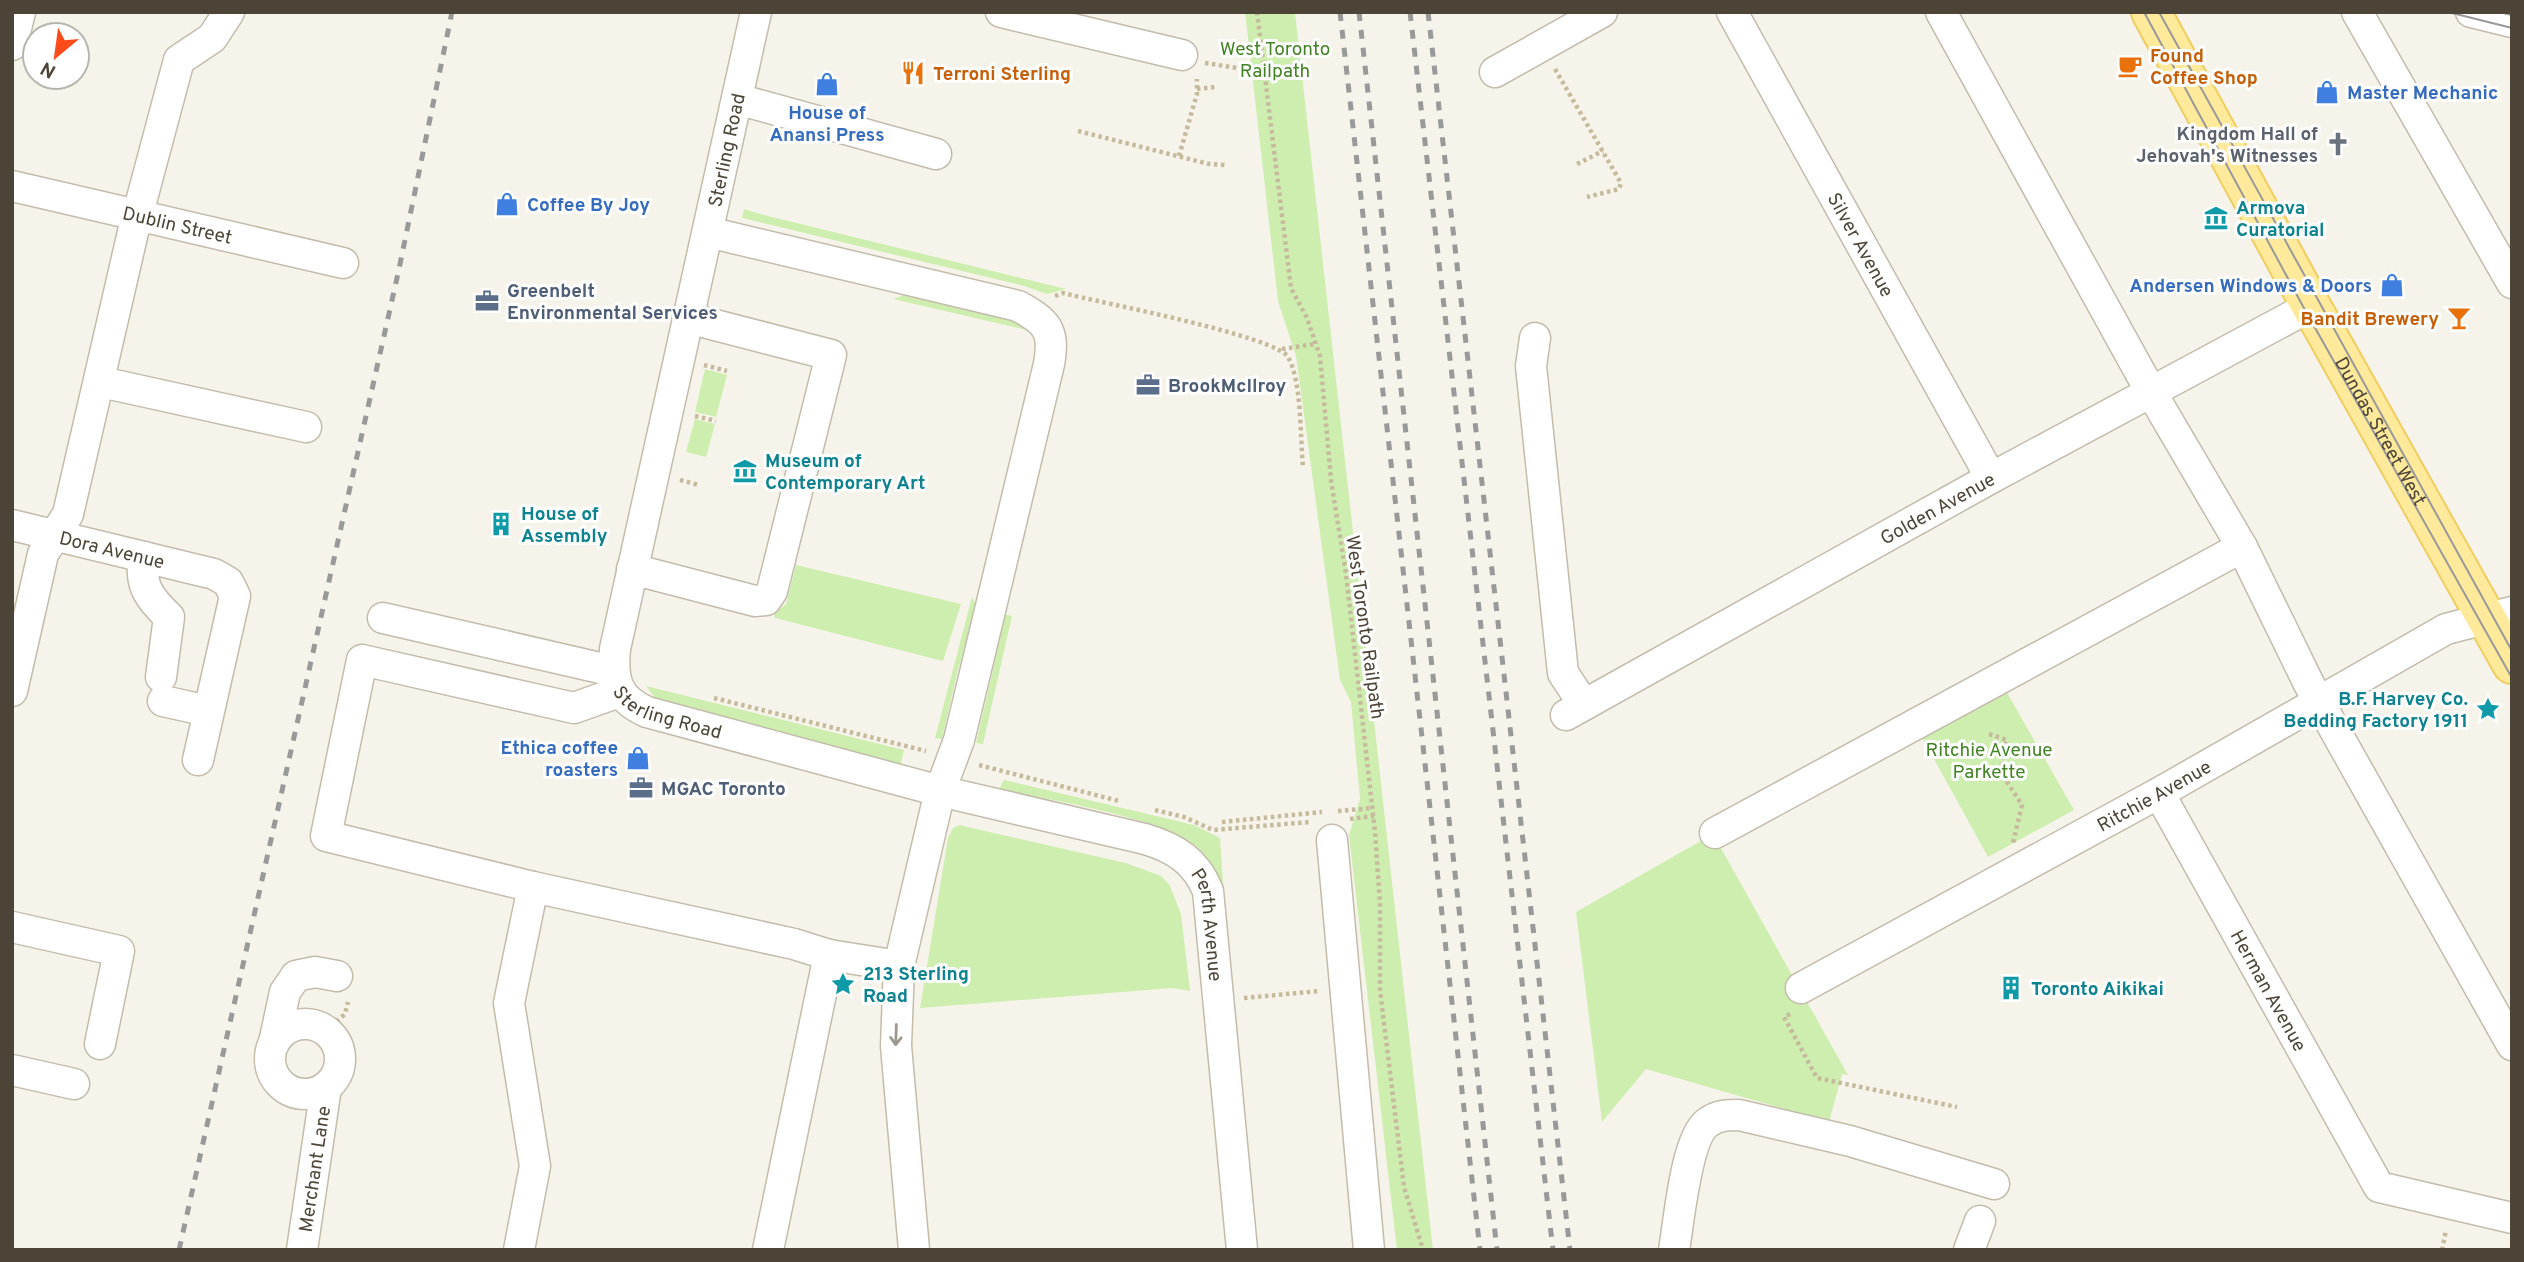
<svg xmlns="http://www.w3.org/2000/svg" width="2524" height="1262" font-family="Overpass,sans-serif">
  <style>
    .green { fill: #ceeeb0 }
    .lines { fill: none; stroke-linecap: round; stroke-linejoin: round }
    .minor-casing { stroke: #c3bcac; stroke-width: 33 }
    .major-casing { stroke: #efcd60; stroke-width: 42 }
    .path { stroke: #c6ba9c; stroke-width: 4.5; stroke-dasharray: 3.5 3.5; stroke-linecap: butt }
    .minor { stroke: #fff; stroke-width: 30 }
    .major { stroke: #ffe99b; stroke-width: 38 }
    .tram { stroke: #999; stroke-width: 2 }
    .rail { stroke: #999; stroke-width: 5; stroke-dasharray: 9 9; stroke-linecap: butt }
    .oneway { stroke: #9d9991 }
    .labels { text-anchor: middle; stroke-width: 6; stroke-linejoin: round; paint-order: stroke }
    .park-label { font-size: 19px; fill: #428424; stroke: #fff }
    .food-label { font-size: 19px; font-weight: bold; fill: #c56008; stroke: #fff; text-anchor: start }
    .shop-label { font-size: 19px; font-weight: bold; fill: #366cbe; stroke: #fff; text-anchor: start }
    .worship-label { font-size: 19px; font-weight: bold; fill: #5b616d; stroke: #fff; text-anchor: end }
    .street-label { font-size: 19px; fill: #4c4537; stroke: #fff }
    .culture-label { font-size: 19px; font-weight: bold; fill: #0d838f; stroke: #fff; text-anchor: start }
    .service-label { font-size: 19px; font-weight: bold; fill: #4e5e75; stroke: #fff; text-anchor: start }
  </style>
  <rect width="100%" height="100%" fill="#f6f4ea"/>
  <g class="green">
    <path d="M1245,12H1295L1433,1250H1397L1349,835L1360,799L1351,702L1340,680L1296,356L1278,301Z"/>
    <path d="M744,209L764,215L1066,289L1047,294L1024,286L742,218Z"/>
    <path d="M907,294L1010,316L1031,331L893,299Z"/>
    <path d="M705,369L727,375L716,417L695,412Z"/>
    <path d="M695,419L715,424L706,457L686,452Z"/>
    <path d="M796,565L961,604L943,661L775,618L774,614L786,604Z"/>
    <path d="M972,597L978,608L958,669L942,739L935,738Z"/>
    <path d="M1003,614L1012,616L983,744L976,743L993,670Z"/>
    <path d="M2002,684L2074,810L1988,857L1918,730Z"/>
    <path d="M646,686L904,750L901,764L681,711L657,701Z"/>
    <path d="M1004,780L1194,825L1220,838L1224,897C1218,878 1212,859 1196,846C1159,817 1048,800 999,789Z"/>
    <path d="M959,825L1126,863L1161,876L1169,884L1181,914L1190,991L1172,988L920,1008L948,838L953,828Z"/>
    <path d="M1713,834L1848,1075L1842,1074L1829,1122L1646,1069L1602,1122L1576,912Z"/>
  </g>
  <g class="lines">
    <g class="minor-casing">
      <g id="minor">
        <path id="s1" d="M756,12L615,649C612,680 617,699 647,712L940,791L1145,839C1175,848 1196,861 1208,891L1242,1250"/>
        <path d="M1001,12L1182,55"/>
        <path id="s2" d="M1732,12L1991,478"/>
        <path d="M1941,12L2151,392L2242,547L2309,684L2512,1045"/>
        <path d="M2357,12L2512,283"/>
        <path d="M2471,12L2512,22"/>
        <path d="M12,45L20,12"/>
        <path d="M1495,72L1602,12"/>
        <path d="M737,99L936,154"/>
        <path id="s3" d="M12,186L343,263"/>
        <path d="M708,232L1018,306C1047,322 1055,330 1049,364L959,740L940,791L899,966L896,1046L914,1250"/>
        <path d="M1535,338L1531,366L1563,673L1584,705"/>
        <path d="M101,382L306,427"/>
        <path id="s4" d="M12,525L214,574L228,582L235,596L198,760"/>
        <path d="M144,557C139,585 149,598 169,617L161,677"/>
        <path d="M632,569L755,601L766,600L772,591L831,355L688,318"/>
        <path d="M383,618L613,671"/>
        <path d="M12,691L43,554L68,514L133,232L179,60L212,38L229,12"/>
        <path d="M163,701L208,711"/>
        <path id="s5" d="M1566,715L1991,478L2311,306"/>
        <path id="s6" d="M2159,793L2379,1187L2512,1218"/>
        <path d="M1715,833L2242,547"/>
        <path d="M1332,840L1369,1250"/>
        <path d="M533,887L326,836L362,660L574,708L619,692"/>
        <path d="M12,927L119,951L100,1044"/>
        <path id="s7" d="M1801,988L2159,793L2446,629L2512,612"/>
        <circle cx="305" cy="1059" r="35"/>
        <path d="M274,1043L285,992L296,976L315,972L337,976"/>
        <path d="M12,1070L74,1084"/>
        <path id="s8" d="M302,1250L326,1087"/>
        <path d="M519,1250L535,1166L509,1003L533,887L794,944L829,955L899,966"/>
        <path d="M768,1250L829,955"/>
        <path d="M1674,1250C1679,1221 1686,1139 1707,1123C1718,1115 1726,1115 1739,1115L1850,1141L1994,1184"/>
        <path d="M1969,1250L1980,1221"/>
      </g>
    </g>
    <g class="major-casing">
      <g id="major">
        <path id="s9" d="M2151,12L2311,306L2512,664"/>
      </g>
    </g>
    <g class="path">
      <path d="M1257,12L1291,288L1307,318L1320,356L1331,480L1346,574L1375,832L1380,903V990L1404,1187L1423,1250"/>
      <path d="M1205,63L1264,72"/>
      <path d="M1555,69L1621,183L1619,189L1587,197"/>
      <path d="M1197,89L1215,87"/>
      <path d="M1078,131L1209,164L1225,165"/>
      <path d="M1179,156L1197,94V79"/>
      <path d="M1577,164L1603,151"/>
      <path d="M1055,296L1063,293C1097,302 1276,336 1288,357C1302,381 1300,438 1303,467"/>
      <path d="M1282,349L1315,344"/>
      <path d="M704,365L727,371"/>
      <path d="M695,416L716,421"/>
      <path d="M680,480L699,485"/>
      <path d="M714,698L926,751"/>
      <path d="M1989,734L2007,740L2001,762L2007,771V782L2022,805L2013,843"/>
      <path d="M979,765L1119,801"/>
      <path d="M1155,810L1184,817L1213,830L1310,822"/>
      <path d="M1338,811L1373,808"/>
      <path d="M1350,819L1374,816"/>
      <path d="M1222,822L1322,812"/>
      <path d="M1244,998L1319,991"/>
      <path d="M1790,1014L1784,1017L1817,1078L1957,1107"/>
      <path d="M326,1031L345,1014L348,1002"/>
      <path d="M2442,1250L2446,1230"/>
    </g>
    <use href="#minor" class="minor"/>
    <use href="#major" class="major"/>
    <g class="tram">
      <path d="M2144,12L2305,310L2512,678"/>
      <path d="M2159,12L2512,651"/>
      <path d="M2448,12L2512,28"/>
      <path d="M2499,12L2512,15"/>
    </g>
    <g class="rail">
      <path d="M1340,12L1480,1250"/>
      <path d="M1359,12L1497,1250"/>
      <path d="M1410,12L1553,1250"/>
      <path d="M1428,12L1570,1250"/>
      <path d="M179,1250L399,269L452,12"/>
    </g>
  </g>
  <defs><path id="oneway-shaft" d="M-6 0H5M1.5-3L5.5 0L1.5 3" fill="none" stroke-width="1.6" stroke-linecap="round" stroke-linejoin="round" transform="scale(1.75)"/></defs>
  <use class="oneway" href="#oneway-shaft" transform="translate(896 1035) rotate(92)"/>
  <defs>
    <g id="cafe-bare" transform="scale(1.89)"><path d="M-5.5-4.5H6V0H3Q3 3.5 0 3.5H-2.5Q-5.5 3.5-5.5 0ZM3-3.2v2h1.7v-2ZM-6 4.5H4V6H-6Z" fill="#e8710a" stroke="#fff" stroke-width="2.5" paint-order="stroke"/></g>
    <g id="restaurant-bare" transform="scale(1.89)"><path d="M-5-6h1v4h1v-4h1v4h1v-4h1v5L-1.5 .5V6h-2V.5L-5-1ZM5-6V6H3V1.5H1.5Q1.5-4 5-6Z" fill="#e8710a" stroke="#fff" stroke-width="2.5" paint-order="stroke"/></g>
    <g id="shop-bare" transform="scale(1.89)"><path d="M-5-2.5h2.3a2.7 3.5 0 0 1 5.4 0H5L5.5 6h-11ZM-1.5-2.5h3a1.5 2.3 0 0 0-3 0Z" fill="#3f7fe0" stroke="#fff" stroke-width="2.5" paint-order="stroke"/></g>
    <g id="church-bare" transform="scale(1.89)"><path d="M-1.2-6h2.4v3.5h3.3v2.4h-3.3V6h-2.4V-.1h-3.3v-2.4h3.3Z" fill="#6b7280" stroke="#fff" stroke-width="2.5" paint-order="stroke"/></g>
    <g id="museum-bare" transform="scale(1.89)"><path d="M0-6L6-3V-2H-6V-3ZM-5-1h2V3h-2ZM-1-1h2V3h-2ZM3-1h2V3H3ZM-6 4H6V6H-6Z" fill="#0f9aa8" stroke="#fff" stroke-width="2.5" paint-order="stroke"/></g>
    <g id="office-bare" transform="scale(1.89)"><path d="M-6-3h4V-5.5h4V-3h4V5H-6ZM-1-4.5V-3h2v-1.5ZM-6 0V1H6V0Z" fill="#5c6f8a" stroke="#fff" stroke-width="2.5" paint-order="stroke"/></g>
    <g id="bar-bare" transform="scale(1.89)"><path d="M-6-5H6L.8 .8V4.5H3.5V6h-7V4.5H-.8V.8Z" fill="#e8710a" stroke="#fff" stroke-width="2.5" paint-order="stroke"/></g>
    <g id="building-bare" transform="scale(1.89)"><path d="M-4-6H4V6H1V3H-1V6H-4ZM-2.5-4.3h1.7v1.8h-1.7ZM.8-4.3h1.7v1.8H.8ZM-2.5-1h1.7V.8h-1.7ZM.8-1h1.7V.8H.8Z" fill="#0f9aa8" stroke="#fff" stroke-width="2.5" paint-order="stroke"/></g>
    <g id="sight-bare" transform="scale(1.89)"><path d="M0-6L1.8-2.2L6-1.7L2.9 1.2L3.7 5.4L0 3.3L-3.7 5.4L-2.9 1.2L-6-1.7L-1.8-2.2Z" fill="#0f9aa8" stroke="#fff" stroke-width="2.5" paint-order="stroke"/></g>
  </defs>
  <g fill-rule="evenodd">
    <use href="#cafe-bare" x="2130" y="66"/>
    <use href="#restaurant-bare" x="913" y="73"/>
    <use href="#shop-bare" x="827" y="84"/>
    <use href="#shop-bare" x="2327" y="92"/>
    <use href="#church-bare" x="2338" y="144"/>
    <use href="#shop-bare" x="507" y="204"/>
    <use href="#museum-bare" x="2216" y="218"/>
    <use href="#shop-bare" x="2392" y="285"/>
    <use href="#office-bare" x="487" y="301"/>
    <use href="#bar-bare" x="2459" y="318"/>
    <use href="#office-bare" x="1148" y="385"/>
    <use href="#museum-bare" x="745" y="471"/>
    <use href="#building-bare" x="501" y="524"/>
    <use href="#sight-bare" x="2488" y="709"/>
    <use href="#shop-bare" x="638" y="758"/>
    <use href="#office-bare" x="641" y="788"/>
    <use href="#sight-bare" x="843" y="984"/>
    <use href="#building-bare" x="2011" y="988"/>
  </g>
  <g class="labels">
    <g class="park-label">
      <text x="1275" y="55">West Toronto<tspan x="1275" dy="22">Railpath</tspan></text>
      <text x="1989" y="756">Ritchie Avenue<tspan x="1989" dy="22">Parkette</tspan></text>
    </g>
    <g class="food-label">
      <text x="2150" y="62">Found<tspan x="2150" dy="22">Coffee Shop</tspan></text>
      <text x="933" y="80">Terroni Sterling</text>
      <text x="2439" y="325" text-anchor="end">Bandit Brewery</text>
    </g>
    <g class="shop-label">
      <text x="2347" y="99">Master Mechanic</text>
      <text x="827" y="119" text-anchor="middle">House of<tspan x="827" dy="22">Anansi Press</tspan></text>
      <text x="527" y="211">Coffee By Joy</text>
      <text x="2372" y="292" text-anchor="end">Andersen Windows &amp; Doors</text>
      <text x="618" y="754" text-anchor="end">Ethica coffee<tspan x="618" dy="22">roasters</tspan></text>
    </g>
    <g class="worship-label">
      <text x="2318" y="140">Kingdom Hall of<tspan x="2318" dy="22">Jehovah's Witnesses</tspan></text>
    </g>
    <g class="street-label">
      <text transform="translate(726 150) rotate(-78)" y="7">Sterling Road</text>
      <text dy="7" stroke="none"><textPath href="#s3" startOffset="170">Dublin Street</textPath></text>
      <text dy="7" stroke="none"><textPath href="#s2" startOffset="266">Silver Avenue</textPath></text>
      <text dy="7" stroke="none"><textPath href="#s9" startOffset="478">Dundas Street West</textPath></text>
      <text dy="7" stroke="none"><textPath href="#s5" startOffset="425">Golden Avenue</textPath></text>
      <text dy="7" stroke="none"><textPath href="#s4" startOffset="103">Dora Avenue</textPath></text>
      <text transform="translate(1366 627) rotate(82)" y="7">West Toronto Railpath</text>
      <text dy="7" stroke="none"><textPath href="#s1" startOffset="749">Sterling Road</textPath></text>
      <text dy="7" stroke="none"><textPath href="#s7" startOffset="402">Ritchie Avenue</textPath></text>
      <text dy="7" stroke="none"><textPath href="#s1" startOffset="1362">Perth Avenue</textPath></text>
      <text dy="7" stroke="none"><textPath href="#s6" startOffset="226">Herman Avenue</textPath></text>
      <text dy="7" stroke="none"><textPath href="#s8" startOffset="82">Merchant Lane</textPath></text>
    </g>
    <g class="culture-label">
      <text x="2236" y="214">Armova<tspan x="2236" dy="22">Curatorial</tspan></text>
      <text x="765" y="467">Museum of<tspan x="765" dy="22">Contemporary Art</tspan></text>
      <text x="521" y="520">House of<tspan x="521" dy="22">Assembly</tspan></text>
      <text x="2468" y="705" text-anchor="end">B.F. Harvey Co.<tspan x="2468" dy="22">Bedding Factory 1911</tspan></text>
      <text x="863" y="980">213 Sterling<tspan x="863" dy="22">Road</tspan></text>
      <text x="2031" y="995">Toronto Aikikai</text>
    </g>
    <g class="service-label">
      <text x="507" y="297">Greenbelt<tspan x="507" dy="22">Environmental Services</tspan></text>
      <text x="1168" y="392">BrookMcIlroy</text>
      <text x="661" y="795">MGAC Toronto</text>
    </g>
  </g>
  <rect width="2524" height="1262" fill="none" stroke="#4c4537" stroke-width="28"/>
  <g transform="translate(56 56) rotate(209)"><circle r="33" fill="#ffffff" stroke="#b7b5af" stroke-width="2"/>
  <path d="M0-5L12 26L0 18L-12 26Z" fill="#ff4a19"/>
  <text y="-10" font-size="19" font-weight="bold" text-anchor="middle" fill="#4c4537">N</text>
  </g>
</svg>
